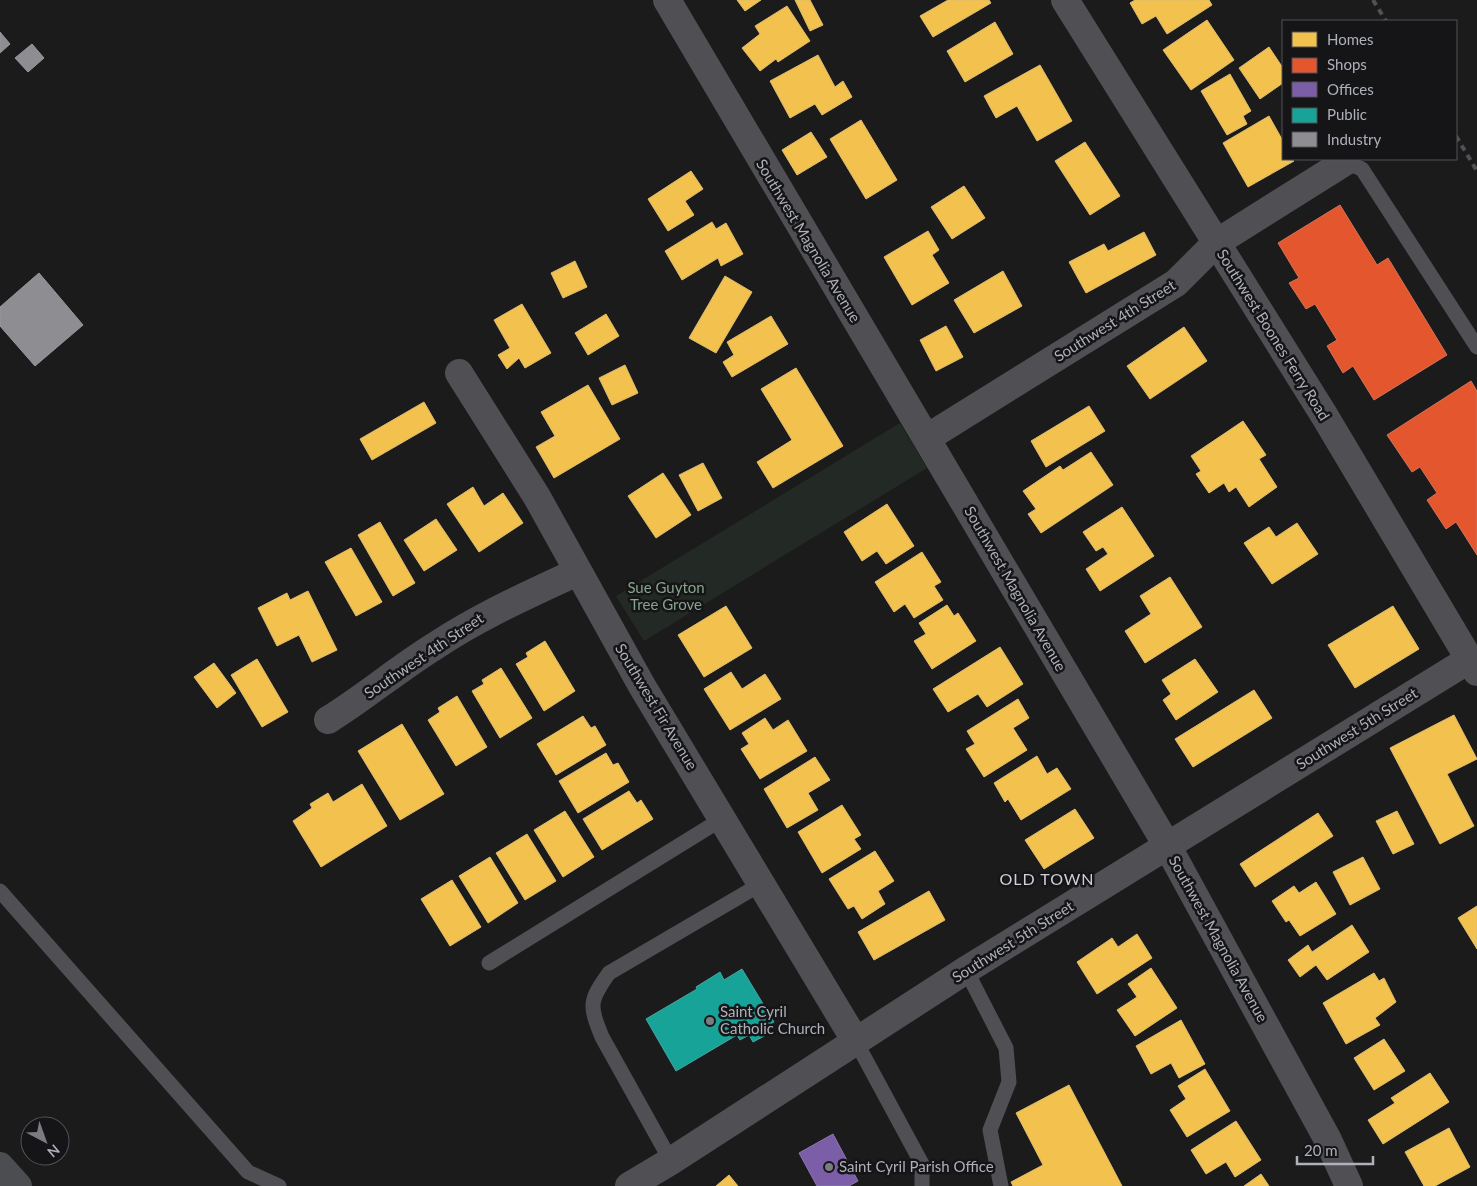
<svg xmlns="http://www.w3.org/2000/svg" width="1477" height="1186" font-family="Lato,sans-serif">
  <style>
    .green { fill: #232a25 }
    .homes { fill: #f2c14e; stroke: #debc6e }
    .shops { fill: #e4572e; stroke: #d47258 }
    .offices { fill: #7b5ea7; stroke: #8a77ad }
    .public { fill: #17a398; stroke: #44a7a2 }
    .industry { fill: #8d8d92; stroke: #97989e }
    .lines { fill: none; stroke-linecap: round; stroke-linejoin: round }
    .service { stroke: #505054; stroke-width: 15 }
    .minor { stroke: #505054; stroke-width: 28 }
    .tertiary { stroke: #505054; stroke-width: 28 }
    .motorway { stroke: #4c4d50; stroke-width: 28 }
    .rail { stroke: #505154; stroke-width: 4; stroke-dasharray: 6 5; stroke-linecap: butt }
    .poi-dot { fill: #7b7c82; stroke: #151517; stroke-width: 2 }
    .labels { text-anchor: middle; stroke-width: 5; stroke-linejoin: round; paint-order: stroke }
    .street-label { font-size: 15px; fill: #aeb1ba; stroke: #151517 }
    .park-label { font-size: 15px; fill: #87a38a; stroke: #151517 }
    .poi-label { font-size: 15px; fill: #aeb1ba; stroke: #151517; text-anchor: start }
    .neighbourhood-label { font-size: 16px; letter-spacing: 1px; fill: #cfd0d7; stroke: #151517 }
  </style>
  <rect width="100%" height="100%" fill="#1b1b1b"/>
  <path class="green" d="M900,423L927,468L644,641L616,596Z"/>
  <g class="homes">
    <path d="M737,0H761L745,11Z"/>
    <path d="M795,0H810L823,25L810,31Z"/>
    <path d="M948,0H989L991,3L933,37L920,16Z"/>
    <path d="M1135,0H1209L1212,5L1167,34L1156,16L1142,24L1130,3Z"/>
    <path d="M787,6L810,41L778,62L776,59L760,71L742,48L760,34L755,26Z"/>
    <path d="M1207,20L1234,60L1191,90L1163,50Z"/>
    <path d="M995,22L1013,54L965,82L947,51Z"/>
    <path d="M1269,47L1283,68V83L1260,99L1239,68Z"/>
    <path d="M818,55L835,87L843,81L852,97L822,115L815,104L790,118L770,81Z"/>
    <path d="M1040,65L1072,121L1037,141L1017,106L996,118L984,96Z"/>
    <path d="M1230,74L1251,111L1243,116L1247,124L1227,135L1201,91Z"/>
    <path d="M1269,116L1283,141V159L1294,161L1248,187L1223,143Z"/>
    <path d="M861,120L897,180L866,199L830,139Z"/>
    <path d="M811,132L827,157L797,175L782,150Z"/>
    <path d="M1085,142L1120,196L1090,215L1055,161Z"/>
    <path d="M691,171L703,189L685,201L694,215L668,231L648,199Z"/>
    <path d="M964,186L985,218L952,239L931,207Z"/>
    <path d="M712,222L716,229L726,223L743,254L721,266L718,258L682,280L665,251Z"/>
    <path d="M928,231L939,250L932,255L949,283L912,305L884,257Z"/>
    <path d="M1144,232L1156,255L1086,293L1069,262L1104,244L1108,251Z"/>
    <path d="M575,261L587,287L563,298L551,273Z"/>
    <path d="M1003,271L1022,306L974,333L954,300Z"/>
    <path d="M725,276L752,292L716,353L689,338Z"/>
    <path d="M522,304L551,353L525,368L519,358L507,369L498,355L510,348L494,320Z"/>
    <path d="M606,314L619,336L588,355L575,333Z"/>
    <path d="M771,316L788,344L732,377L723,362L734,355L727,342Z"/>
    <path d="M946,326L963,357L936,371L920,340Z"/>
    <path d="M1184,327L1207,361L1150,399L1127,366Z"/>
    <path d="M625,365L638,393L612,405L599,378Z"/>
    <path d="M796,368L843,446L773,488L757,462L792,440L761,389Z"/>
    <path d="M588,385L620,439L554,478L536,447L555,436L541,412Z"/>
    <path d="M424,402L436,423L372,460L360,439Z"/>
    <path d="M1089,406L1105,431L1046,467L1031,441Z"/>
    <path d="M1243,421L1266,455L1259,459L1277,487L1249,507L1236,487L1229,492L1224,483L1209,493L1196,474L1201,471L1191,456Z"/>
    <path d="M1091,452L1113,485L1041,533L1028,514L1036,509L1023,491L1060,466L1063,470Z"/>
    <path d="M703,463L722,498L698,511L679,475Z"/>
    <path d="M663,473L691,515L656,538L628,496Z"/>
    <path d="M473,487L484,506L503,493L523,523L479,552L447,504Z"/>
    <path d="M887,504L914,546L886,564L877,551L862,561L844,532Z"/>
    <path d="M1122,507L1154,556L1100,591L1086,569L1108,554L1103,547L1096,551L1083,532Z"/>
    <path d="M436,519L457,550L424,571L404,540Z"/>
    <path d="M380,522L415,583L393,596L358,535Z"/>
    <path d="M1297,523L1318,554L1272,584L1244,543L1269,527L1276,537Z"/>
    <path d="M351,548L382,602L356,616L325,562Z"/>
    <path d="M922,552L941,582L934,586L943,600L914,618L905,604L894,612L875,582Z"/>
    <path d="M1170,577L1202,627L1145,663L1125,631L1151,614L1140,596Z"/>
    <path d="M308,591L337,650L312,662L299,635L277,646L258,608L287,593L290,600Z"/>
    <path d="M947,605L954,616L958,613L976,641L932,669L914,641L926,634L919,623Z"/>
    <path d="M726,606L752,648L704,677L678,635Z"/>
    <path d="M1393,606L1419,649L1355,688L1328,645Z"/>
    <path d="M545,641L575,691L544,711L516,664L528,657L526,653Z"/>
    <path d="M1000,647L1023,684L987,707L978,694L948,712L933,689Z"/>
    <path d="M257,659L288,712L262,727L231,675Z"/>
    <path d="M1195,659L1218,692L1176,720L1163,700L1171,694L1162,680Z"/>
    <path d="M214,663L236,693L217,708L194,677Z"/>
    <path d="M501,668L532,718L500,738L472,691L484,684L482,680Z"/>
    <path d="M731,672L742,689L765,674L781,699L730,730L704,689Z"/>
    <path d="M1254,690L1272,718L1193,767L1175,739Z"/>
    <path d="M457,696L487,747L456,766L428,720L440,712L438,708Z"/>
    <path d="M1018,699L1029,718L1013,728L1027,750L984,777L966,749L975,744L967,731Z"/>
    <path d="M1454,715L1477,759L1447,774L1474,826L1440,844L1390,748Z"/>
    <path d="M583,716L591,728L595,726L606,745L556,775L537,744Z"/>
    <path d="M765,718L773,730L788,720L807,751L760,779L741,749L749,744L742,733Z"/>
    <path d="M402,724L444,794L400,820L358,751Z"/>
    <path d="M606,753L613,765L618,763L629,782L578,813L559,781Z"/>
    <path d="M1037,756L1047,774L1057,768L1071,789L1021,820L1008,799L1005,802L994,783Z"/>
    <path d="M815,757L830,780L808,793L818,810L787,828L764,789Z"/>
    <path d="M362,784L387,826L321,867L293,821L312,808L310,804L328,793L333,802Z"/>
    <path d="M629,791L637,803L641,800L653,819L602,850L583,819Z"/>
    <path d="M842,805L861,835L854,839L861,849L822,873L798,832Z"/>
    <path d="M1075,809L1094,838L1044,869L1025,840Z"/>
    <path d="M565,811L594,857L563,877L534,830Z"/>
    <path d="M1397,811L1414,844L1393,854L1376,821Z"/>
    <path d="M1318,813L1333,836L1255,887L1240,864Z"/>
    <path d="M527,834L556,881L525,900L496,853Z"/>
    <path d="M875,851L894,881L878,891L885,904L862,919L854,906L848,909L829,879Z"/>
    <path d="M490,857L518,903L488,923L459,876Z"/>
    <path d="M1363,857L1380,889L1350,905L1333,872Z"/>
    <path d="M452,880L481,927L450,946L421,899Z"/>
    <path d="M1316,882L1336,914L1300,936L1289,920L1286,922L1272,901L1294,886L1299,893Z"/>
    <path d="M929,891L945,920L874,960L858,932Z"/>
    <path d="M1477,906V949L1458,918Z"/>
    <path d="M1352,925L1369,952L1327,980L1316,965L1300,977L1288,960L1308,945L1312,952Z"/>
    <path d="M1137,934L1152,958L1097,994L1077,962L1112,938L1118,947Z"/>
    <path d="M1151,968L1177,1008L1135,1036L1117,1010L1137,997L1128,984Z"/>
    <path d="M1374,973L1379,981L1384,978L1396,1002L1375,1018L1380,1025L1346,1044L1323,1003Z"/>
    <path d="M1181,1020L1205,1064L1179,1078L1171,1063L1151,1074L1136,1046Z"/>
    <path d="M1384,1039L1405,1071L1374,1090L1354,1058Z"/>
    <path d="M1205,1069L1230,1111L1187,1137L1170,1110L1186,1099L1178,1086Z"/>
    <path d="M1430,1073L1449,1102L1383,1144L1368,1120L1395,1103L1391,1098Z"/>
    <path d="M1069,1085L1122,1186H1013L1011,1182L1043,1165L1016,1113Z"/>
    <path d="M1236,1121L1261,1160L1235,1177L1226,1162L1206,1174L1191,1150Z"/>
    <path d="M1449,1128L1470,1167L1435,1186H1424L1405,1152Z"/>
    <path d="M1261,1174L1269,1186H1244Z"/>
    <path d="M729,1175L738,1186H716Z"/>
  </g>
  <g class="shops">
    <path d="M1340,205L1377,265L1388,258L1447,355L1374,400L1353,366L1343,373L1327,346L1337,340L1315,304L1306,309L1289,283L1299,278L1278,243Z"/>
    <path d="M1471,381L1477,391V555L1456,522L1446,529L1427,500L1437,493L1420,467L1412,472L1387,435Z"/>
  </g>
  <path class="offices" d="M833,1134L858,1181L849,1186H817L799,1153Z"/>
  <path class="public" d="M742,969L774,1022L764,1028L768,1034L753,1042L749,1035L740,1040L737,1035L676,1071L646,1019L697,989L696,987L720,972L724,980Z"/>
  <g class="industry">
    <path d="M0,32L10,44L0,53Z"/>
    <path d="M32,44L44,58L28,72L15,58Z"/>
    <path d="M39,273L83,325L35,366L0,326V307Z"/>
  </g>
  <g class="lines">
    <g class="service">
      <path d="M1345,162L1362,169L1477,347"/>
      <path d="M0,891L248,1172L279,1186"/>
      <path d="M489,963L722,819"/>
      <path d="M966,970L1006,1048L1009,1082L990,1130L1001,1186"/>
      <path d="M855,1040L922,1164V1186"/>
      <path d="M671,1161L602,1037C589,1005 589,1001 609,973L761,884"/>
    </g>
    <g class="minor">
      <path d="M667,0L1168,847L1328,1140L1349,1186"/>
      <path d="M459,373L537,497L642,686L855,1040"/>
      <path d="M927,438L1176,283L1216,243L1345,162"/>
      <path d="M328,720C365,697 398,669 435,646C480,616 528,595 577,572"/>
      <path d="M629,1186L671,1161L966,970L1470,659"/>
    </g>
    <path class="tertiary" d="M1065,0L1324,415L1477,672"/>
    <path class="motorway" d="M0,1166L18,1186"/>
    <g class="rail">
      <path d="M1373,0L1386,21"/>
      <path d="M1456,136L1477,171"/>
    </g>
  </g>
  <g class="poi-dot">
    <circle cx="710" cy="1021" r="5"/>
    <circle cx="829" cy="1167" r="5"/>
  </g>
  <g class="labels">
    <g class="street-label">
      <text transform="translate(808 241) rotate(59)" y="5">Southwest Magnolia Avenue</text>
      <text transform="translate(1115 321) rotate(-32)" y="5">Southwest 4th Street</text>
      <text transform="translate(1273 335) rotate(58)" y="5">Southwest Boones Ferry Road</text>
      <text transform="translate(1015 589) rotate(60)" y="5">Southwest Magnolia Avenue</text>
      <text transform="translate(424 656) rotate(-34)" y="5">Southwest 4th Street</text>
      <text transform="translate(656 707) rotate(59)" y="5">Southwest Fir Avenue</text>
      <text transform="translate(1357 729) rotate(-32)" y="5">Southwest 5th Street</text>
      <text transform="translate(1218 939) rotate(61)" y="5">Southwest Magnolia Avenue</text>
      <text transform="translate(1013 942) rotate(-32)" y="5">Southwest 5th Street</text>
    </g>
    <g class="park-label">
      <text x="666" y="593">Sue Guyton<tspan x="666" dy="17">Tree Grove</tspan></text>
    </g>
    <g class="poi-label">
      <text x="720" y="1017">Saint Cyril<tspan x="720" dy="17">Catholic Church</tspan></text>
      <text x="839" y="1172">Saint Cyril Parish Office</text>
    </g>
    <g class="neighbourhood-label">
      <text x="1047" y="885">OLD TOWN</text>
    </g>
  </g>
  <rect x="1282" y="20" width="175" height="140" fill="#151517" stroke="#525358"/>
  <rect x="1292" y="32" width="25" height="15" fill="#f2c14e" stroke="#525358"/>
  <text x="1327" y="45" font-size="15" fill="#aeb1ba">Homes</text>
  <rect x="1292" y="58" width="25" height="15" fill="#e4572e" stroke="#525358"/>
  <text x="1327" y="70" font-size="15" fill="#aeb1ba">Shops</text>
  <rect x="1292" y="82" width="25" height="15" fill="#7b5ea7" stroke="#525358"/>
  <text x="1327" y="95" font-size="15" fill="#aeb1ba">Offices</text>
  <rect x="1292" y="108" width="25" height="15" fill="#17a398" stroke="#525358"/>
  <text x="1327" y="120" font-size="15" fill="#aeb1ba">Public</text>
  <rect x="1292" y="132" width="25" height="15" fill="#8d8d92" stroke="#525358"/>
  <text x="1327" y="145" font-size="15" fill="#aeb1ba">Industry</text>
  <g transform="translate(45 1141) rotate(139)"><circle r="24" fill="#151517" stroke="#525358"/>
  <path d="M0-4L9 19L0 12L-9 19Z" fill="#7b7c82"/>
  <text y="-8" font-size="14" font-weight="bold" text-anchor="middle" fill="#aeb1ba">N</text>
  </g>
  <path d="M1297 1156v8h76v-8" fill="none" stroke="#aeb1ba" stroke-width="2.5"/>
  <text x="1304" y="1156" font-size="15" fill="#aeb1ba" stroke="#151517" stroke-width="4" paint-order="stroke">20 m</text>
</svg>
